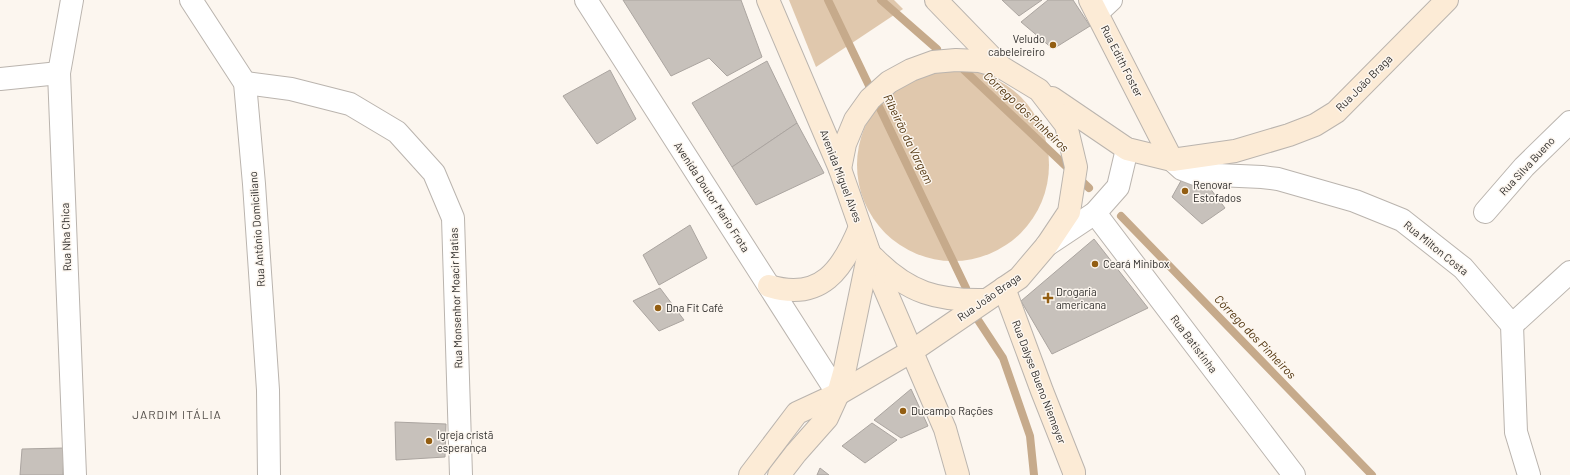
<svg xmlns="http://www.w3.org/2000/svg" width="1570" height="475" font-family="Barlow,sans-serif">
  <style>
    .green { fill: #e0c8ad }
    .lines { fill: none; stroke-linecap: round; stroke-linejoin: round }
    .stream { stroke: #c6aa8b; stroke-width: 8 }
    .building { fill: #c7c1bb; stroke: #aba5a0 }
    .street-casing { stroke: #bab4ae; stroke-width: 24 }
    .secondary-casing { stroke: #bab4ae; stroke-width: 24 }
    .street { stroke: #fff; stroke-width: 22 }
    .secondary { stroke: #fcebd6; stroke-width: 22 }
    .poi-dot { fill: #935e12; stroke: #fcf6ef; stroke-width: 1.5 }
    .labels { text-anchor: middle; stroke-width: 3; stroke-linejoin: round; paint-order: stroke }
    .poi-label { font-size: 11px; fill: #2f2d2b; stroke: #fcf6ef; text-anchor: start }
    .street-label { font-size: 11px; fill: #2f2d2b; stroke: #fcf6ef }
    .water-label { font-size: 12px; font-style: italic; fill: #4f320b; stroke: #fcf6ef }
    .neighbourhood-label { font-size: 12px; letter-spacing: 1px; fill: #57524d; stroke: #fcf6ef }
  </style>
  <rect width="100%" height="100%" fill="#fcf6ef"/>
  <g class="green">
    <path d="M789,0H894L903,9L816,67Z"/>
    <circle cx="953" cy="165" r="96"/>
  </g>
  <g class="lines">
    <g class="stream">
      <path d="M828,0L966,288"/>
      <path d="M881,0L937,49"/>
      <path d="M964,70L1089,188"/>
      <path d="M1121,216L1372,475"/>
      <path d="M978,320L1003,358L1030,436L1034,475"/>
    </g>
  </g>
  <g class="building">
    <path d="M623,0H741L762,57L727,76L709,58L671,76Z"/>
    <path d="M1002,0H1042L1019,16Z"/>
    <path d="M1048,0H1073L1090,26L1053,49L1021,22Z"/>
    <path d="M767,61L797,123L732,167L692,103Z"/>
    <path d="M610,70L636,119L597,144L563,96Z"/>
    <path d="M797,123L824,173L756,205L732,167Z"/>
    <path d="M1182,179L1209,187L1225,208L1202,224L1172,197Z"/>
    <path d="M690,225L707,258L659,285L643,255Z"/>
    <path d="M1094,239L1148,308L1052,354L1021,301Z"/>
    <path d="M660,288L684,320L659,331L633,301Z"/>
    <path d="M911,389L928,426L901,438L874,420Z"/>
    <path d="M395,422L446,424L445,457L396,460Z"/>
    <path d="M872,423L897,440L865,463L842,446Z"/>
    <path d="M64,448L63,475H20L22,449Z"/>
    <path d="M820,468L829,475H817Z"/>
  </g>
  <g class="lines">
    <g class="street-casing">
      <g id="street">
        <path d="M72,0L59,73L75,475"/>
        <path d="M191,0L245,83L254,184L268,390L269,475"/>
        <path d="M586,0L838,394"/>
        <path d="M1097,13L1111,0"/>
        <path d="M0,79L59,73"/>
        <path d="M245,83L291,89L350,104L397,132L434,173L453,218L461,475"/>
        <path d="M1172,160L1182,169L1195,174L1262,177L1278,179L1355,201L1402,220L1463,268L1512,325L1516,432L1529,475"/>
        <path d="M1485,212L1524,167L1570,122"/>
        <path d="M1095,213L1294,475"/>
        <path d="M1047,245L1095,213L1118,187L1127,149"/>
        <path d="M1512,325L1570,272"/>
      </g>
    </g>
    <g class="secondary-casing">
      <g id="secondary">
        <path d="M768,0L840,169L869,252L945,429L958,475"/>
        <path d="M936,0L1001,67"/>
        <path d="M1090,0L1172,160"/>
        <path d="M1052,98L1127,149L1172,160L1235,151L1289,135L1315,125L1336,112L1447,0"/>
        <path d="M874,258C908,293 938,301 985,300"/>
        <path d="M769,286C821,302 843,269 860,227"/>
        <path d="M1004,288L1042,391L1074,472V475"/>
        <path d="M750,475L797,413L838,394L912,351L1019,278L1047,245L1069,212L1076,167L1066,125L1039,90L1001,67L979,61L956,60L933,62L911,70L889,82L870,99L855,120L845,144L840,169"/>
        <path d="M779,475L796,453L827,418L838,394L844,373L869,252"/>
      </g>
    </g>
    <use href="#street" class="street"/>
    <use href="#secondary" class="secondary"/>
  </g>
  <g class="poi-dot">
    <circle cx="1053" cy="45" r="4"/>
    <circle cx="1185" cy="191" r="4"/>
    <circle cx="1095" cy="264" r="4"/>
    <path d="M1046 292h4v4h4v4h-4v4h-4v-4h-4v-4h4z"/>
    <circle cx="658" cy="308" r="4"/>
    <circle cx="903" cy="411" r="4"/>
    <circle cx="429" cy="441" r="4"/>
  </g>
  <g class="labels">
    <g class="poi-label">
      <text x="1045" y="43" text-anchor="end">Veludo<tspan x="1045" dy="13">cabeleireiro</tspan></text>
      <text x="1193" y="189">Renovar<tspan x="1193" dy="13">Estofados</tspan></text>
      <text x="1103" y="268">Ceará Minibox</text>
      <text x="1056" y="296">Drogaria<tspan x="1056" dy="13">americana</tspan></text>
      <text x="666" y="312">Dna Fit Café</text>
      <text x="911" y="415">Ducampo Rações</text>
      <text x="437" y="439">Igreja cristã<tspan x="437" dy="13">esperança</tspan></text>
    </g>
    <g class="street-label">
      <text transform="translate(1122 61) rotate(63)" y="4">Rua Edith Foster</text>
      <text transform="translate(1364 83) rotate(-45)" y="4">Rua João Braga</text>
      <text transform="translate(1527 166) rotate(-47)" y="4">Rua Silva Bueno</text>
      <text transform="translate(841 176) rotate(69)" y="4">Avenida Miguel Alves</text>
      <text transform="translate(712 197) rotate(57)" y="4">Avenida Doutor Mario Frota</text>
      <text transform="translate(257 229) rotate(-94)" y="4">Rua Antônio Domiciliano</text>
      <text transform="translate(66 237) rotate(-92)" y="4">Rua Nha Chica</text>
      <text transform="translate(1436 248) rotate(39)" y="4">Rua Milton Costa</text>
      <text transform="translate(989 297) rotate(-35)" y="4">Rua João Braga</text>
      <text transform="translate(456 298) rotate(-92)" y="4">Rua Monsenhor Moacir Matias</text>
      <text transform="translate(1194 344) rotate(53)" y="4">Rua Batistinha</text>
      <text transform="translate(1039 382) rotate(69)" y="4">Rua Dalyse Bueno Niemeyer</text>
    </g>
    <g class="water-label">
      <text transform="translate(1026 112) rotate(43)" y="4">Córrego dos Pinheiros</text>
      <text transform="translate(908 139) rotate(64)" y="4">Ribeirão da Vargem</text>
      <text transform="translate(1255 337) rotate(46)" y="4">Córrego dos Pinheiros</text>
    </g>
    <g class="neighbourhood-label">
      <text x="177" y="419">JARDIM ITÁLIA</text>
    </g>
  </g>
</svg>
